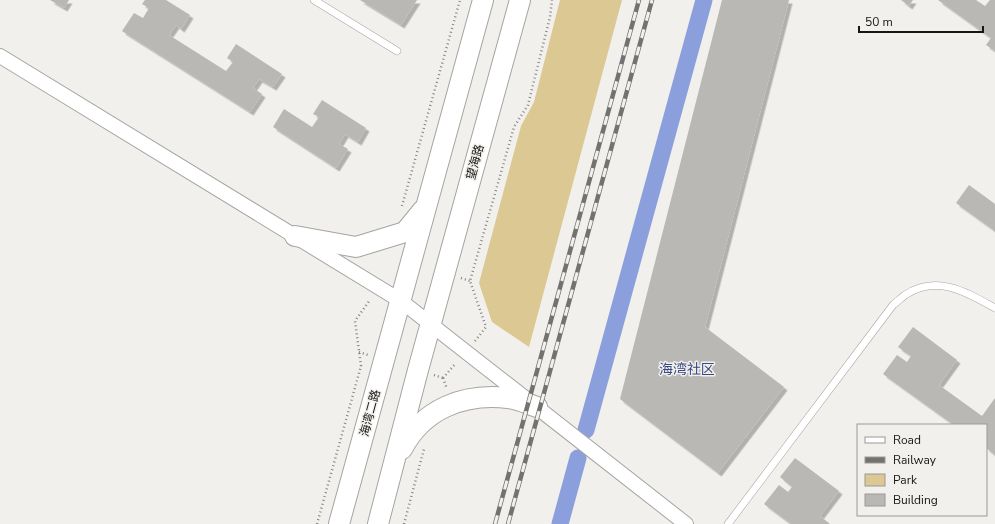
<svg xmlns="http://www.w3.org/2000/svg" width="995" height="524" font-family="'Nunito Sans','Noto Sans SC',sans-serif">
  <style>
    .green { fill: #dbc892 }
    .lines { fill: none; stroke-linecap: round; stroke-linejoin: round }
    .canal { stroke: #8a9fdc; stroke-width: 17 }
    .building { fill: #b9b8b4; filter: url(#shadow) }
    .lane-casing { stroke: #a6a4a1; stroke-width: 8 }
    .street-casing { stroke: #a6a4a1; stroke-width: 16 }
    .secondary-casing { stroke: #a6a4a1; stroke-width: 22 }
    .path { stroke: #878683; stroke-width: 2.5; stroke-dasharray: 1 3; stroke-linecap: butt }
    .lane { stroke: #fff; stroke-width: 7 }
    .street { stroke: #fff; stroke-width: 14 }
    .secondary { stroke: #fff; stroke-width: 20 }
    .rail-casing { stroke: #737270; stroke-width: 4.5 }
    .rail { stroke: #f1f0ec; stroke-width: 3; stroke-dasharray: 9; stroke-linecap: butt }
    .labels { text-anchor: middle; stroke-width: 3; stroke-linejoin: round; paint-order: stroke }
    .street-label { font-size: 12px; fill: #171615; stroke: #f1f0ec }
    .quarter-label { font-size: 14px; fill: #374883; stroke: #f1f0ec }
  </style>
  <defs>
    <filter id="shadow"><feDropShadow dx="3.5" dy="3.5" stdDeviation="0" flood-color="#0004"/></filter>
  </defs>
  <rect width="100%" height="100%" fill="#f1f0ec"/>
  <path class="green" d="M560,0H622L529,347L492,322L479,283L521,126L534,102Z"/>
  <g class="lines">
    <g class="canal">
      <path d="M586,430L704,0"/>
      <path d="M560,524L578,458"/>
    </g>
  </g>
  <g class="building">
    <path d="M50,0H69L64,8Z"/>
    <path d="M145,0H166L190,15L181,29L176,25L169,35L226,71L233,62L227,58L236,44L282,74L273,87L259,79L253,88L262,94L250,112L122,31L134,13L143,18L149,8L142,4Z"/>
    <path d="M360,0H417L401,25Z"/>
    <path d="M722,0H789L705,327L784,387L718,473L620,399Z"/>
    <path d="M901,0H913L909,6Z"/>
    <path d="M938,0H976L985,6L990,0H995V51L986,45L991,38Z"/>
    <path d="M322,100L366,128L358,142L345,134L339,144L348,149L336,168L273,127L284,109L312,127L319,117L313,114Z"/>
    <path d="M969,185L995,204V231L956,203Z"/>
    <path d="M913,327L957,360L939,385L982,416L995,398V455L986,448V425H954L883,374L897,355L907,362L911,356L898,347Z"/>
    <path d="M795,458L839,491L820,516L830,524H791L764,504L779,485L788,492L792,487L780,477Z"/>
  </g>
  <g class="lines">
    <g class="lane-casing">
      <g id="lane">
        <path d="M314,0L397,51"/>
        <path d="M728,524L893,305C897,302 901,298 905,295C937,274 966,292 995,308"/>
      </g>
    </g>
    <g class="street-casing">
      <path id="street" d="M0,56L401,301L686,524"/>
    </g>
    <g class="secondary-casing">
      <g id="secondary">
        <path d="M295,236L356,247L405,232L423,210"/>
        <path d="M402,449C423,409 463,393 508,398C517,399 528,404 537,407"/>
        <path d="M339,524L483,0"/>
        <path d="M378,524L418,370L520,0"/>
      </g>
    </g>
    <g class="path">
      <path d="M402,206L460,0"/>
      <path d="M461,278L470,281"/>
      <path d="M475,341L486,327L470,281L514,127L528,105L550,17L552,0"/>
      <path d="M359,352L368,355"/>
      <path d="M434,375L443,378"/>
      <path d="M443,378L456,363"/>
      <path d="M443,378L447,389"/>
      <path d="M317,524L361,366L355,321L370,300"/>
      <path d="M404,524L424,449"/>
    </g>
    <use href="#lane" class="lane"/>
    <use href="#street" class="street"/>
    <use href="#secondary" class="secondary"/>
    <g class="rail-casing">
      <g id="rail">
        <path d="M495,524L639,0"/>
        <path d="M508,524L652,0"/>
      </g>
    </g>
    <use href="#rail" class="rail"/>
  </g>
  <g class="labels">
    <g class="street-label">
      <text transform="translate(475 162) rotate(-75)" y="4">望海路</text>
      <text transform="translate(370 413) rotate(-75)" y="4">海湾二路</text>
    </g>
    <g class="quarter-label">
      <text x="687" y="374">海湾社区</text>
    </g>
  </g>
  <rect x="857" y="424" width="130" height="92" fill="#f1f0ec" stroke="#9a9996"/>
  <rect x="865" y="437" width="20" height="6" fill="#ffffff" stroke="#9a9996"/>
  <text x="893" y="444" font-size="12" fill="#171615">Road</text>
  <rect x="865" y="457" width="20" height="6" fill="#737270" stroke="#9a9996"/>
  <text x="893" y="464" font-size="12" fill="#171615">Railway</text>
  <rect x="865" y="474" width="20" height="12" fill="#dbc892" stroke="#9a9996"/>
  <text x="893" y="484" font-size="12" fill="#171615">Park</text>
  <rect x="865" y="494" width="20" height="12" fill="#b9b8b4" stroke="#9a9996"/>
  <text x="893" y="504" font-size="12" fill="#171615">Building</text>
  <path d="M859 26v6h124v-6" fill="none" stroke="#171615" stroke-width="2"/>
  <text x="865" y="26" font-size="12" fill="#171615" stroke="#f1f0ec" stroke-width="3" paint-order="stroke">50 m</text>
</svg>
